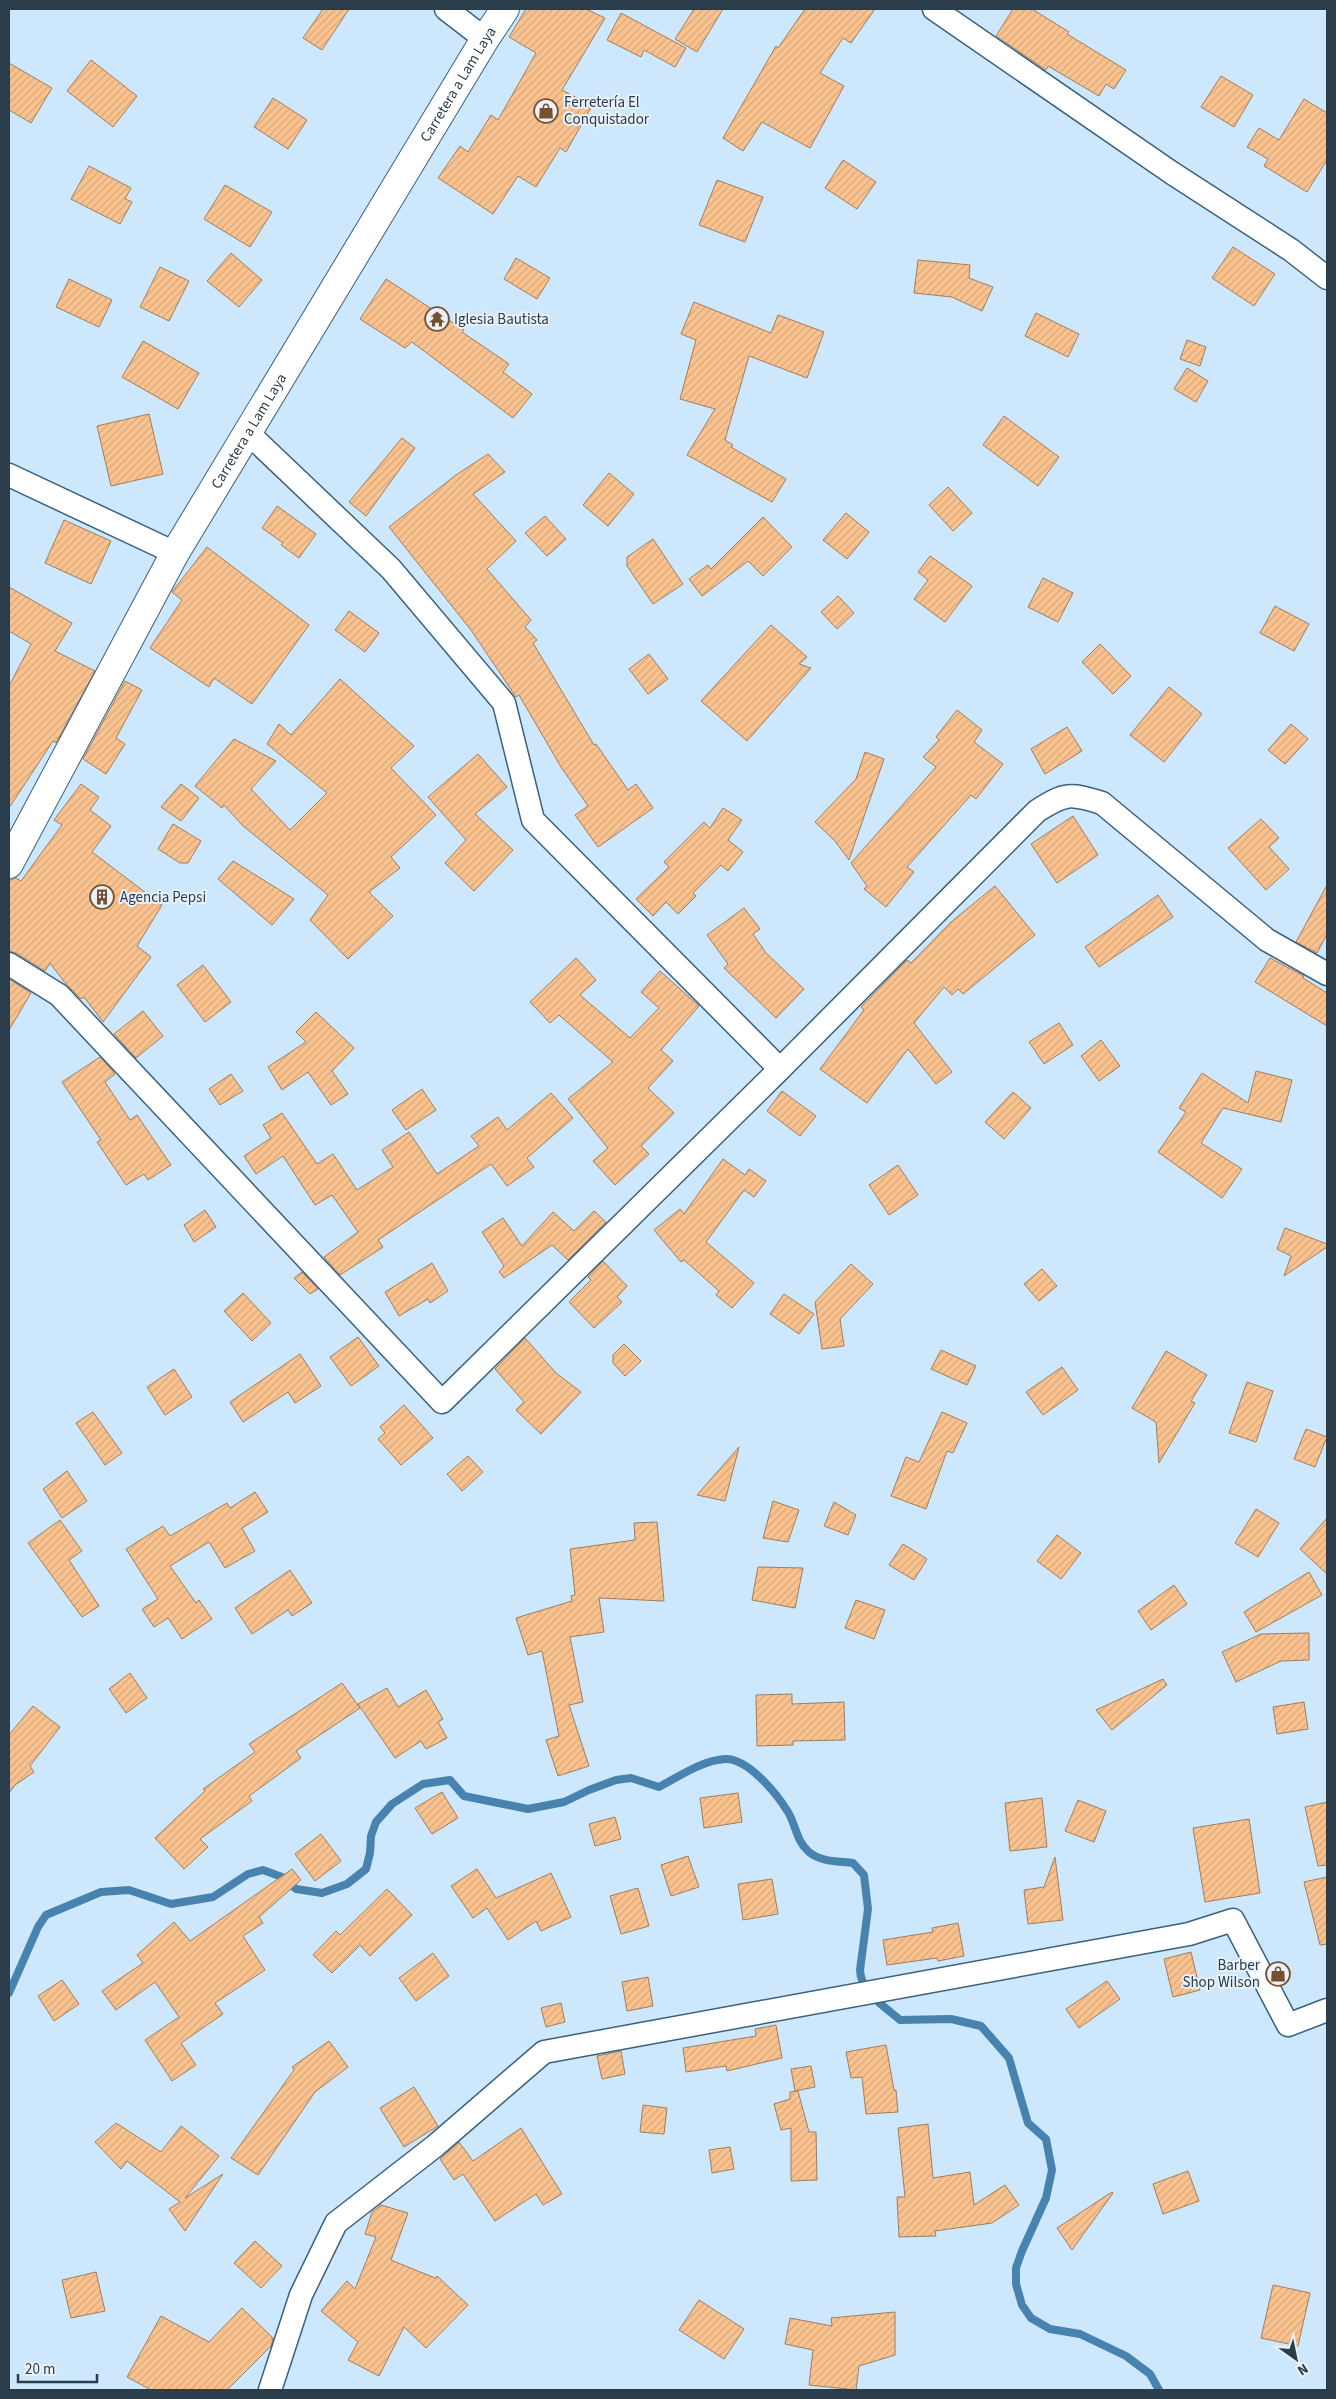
<svg xmlns="http://www.w3.org/2000/svg" width="1336" height="2399" font-family="'Source Sans 3',sans-serif">
  <style>
    .lines { fill: none; stroke-linecap: round; stroke-linejoin: round }
    .stream { stroke: #4883b0; stroke-width: 8 }
    .building { fill: url(#building-hatch); stroke: #a27d5b }
    .street-casing { stroke: #3a617f; stroke-width: 25 }
    .secondary-casing { stroke: #3a617f; stroke-width: 30 }
    .street { stroke: #fff; stroke-width: 22 }
    .secondary { stroke: #fff; stroke-width: 28 }
    .labels { text-anchor: middle; stroke-width: 4; stroke-linejoin: round; paint-order: stroke }
    .street-label { font-size: 15px; fill: #2b3c4a; stroke: #e9f1f9 }
    .poi-label { font-size: 15px; fill: #2b3c4a; stroke: #e9f1f9; text-anchor: start }
  </style>
  <defs>
    <pattern id="building-hatch" width="6" height="6" patternUnits="userSpaceOnUse" patternTransform="scale(1.25)"><rect width="6" height="6" fill="#fac28f"/><path d="M-1 1l2-2M0 6l6-6M5 7l2-2" fill="none" stroke="#d6a87d"/></pattern>
  </defs>
  <rect width="100%" height="100%" fill="#cde7fc"/>
  <g class="lines">
    <path class="stream" d="M9,1993L38,1927L46,1915L101,1892L129,1890L171,1904L213,1897L248,1874L263,1870L282,1877L296,1889L322,1893L347,1884L366,1869L370,1853L371,1836L376,1822L392,1804L423,1784L450,1780L464,1796L528,1809L564,1802L589,1790L616,1780L631,1778L659,1787C678,1777 703,1760 725,1759C748,1758 777,1794 788,1812C796,1825 796,1841 809,1852C821,1862 838,1861 853,1863L864,1875L868,1909L860,1970C861,1993 884,2006 900,2020L951,2019L981,2026L1009,2058L1028,2123L1046,2139L1052,2170L1046,2198L1022,2251L1016,2268V2284L1022,2305L1031,2318L1050,2329L1080,2334L1126,2356L1150,2374L1159,2390"/>
  </g>
  <g class="building">
    <path d="M323,9H349L322,50L303,38Z"/>
    <path d="M526,9H586L605,18L562,90L592,106L566,152L560,148L536,187L518,176L493,214L438,178L460,146L468,152L491,115L498,120L536,53L509,37Z"/>
    <path d="M694,9H723L697,52L675,39Z"/>
    <path d="M805,9H875L851,43L843,38L820,73L844,86L810,148L762,122L743,151L723,138L776,46L778,48Z"/>
    <path d="M1013,9H1032L1069,32L1067,34L1126,70L1114,89L1106,84L1099,96L1048,66L1046,70L996,36Z"/>
    <path d="M621,13L686,48L675,67L644,50L641,57L607,40Z"/>
    <path d="M91,60L137,96L113,127L67,91Z"/>
    <path d="M9,63L52,88L31,123L9,110Z"/>
    <path d="M1221,76L1253,95L1234,127L1201,107Z"/>
    <path d="M273,98L307,120L288,149L254,127Z"/>
    <path d="M1304,99L1327,113V160L1307,192L1264,166L1268,159L1247,147L1259,128L1279,140Z"/>
    <path d="M843,160L876,182L857,209L825,188Z"/>
    <path d="M89,166L131,188L125,199L132,202L120,224L71,199Z"/>
    <path d="M717,180L763,197L745,242L699,225Z"/>
    <path d="M225,185L272,212L250,247L204,219Z"/>
    <path d="M1233,247L1275,274L1254,306L1212,278Z"/>
    <path d="M231,253L262,280L239,307L207,281Z"/>
    <path d="M516,258L550,278L537,299L504,279Z"/>
    <path d="M918,260L970,265L969,278L993,287L982,311L952,297L914,293Z"/>
    <path d="M160,267L189,281L169,321L140,307Z"/>
    <path d="M69,279L112,300L99,327L56,307Z"/>
    <path d="M386,279L464,330L462,332L509,364L503,372L532,394L513,418L412,342L405,348L360,319Z"/>
    <path d="M694,302L771,333L778,315L824,332L807,378L749,356L725,440L733,445L731,447L786,479L772,502L687,455L715,409L680,399L696,340L681,334Z"/>
    <path d="M1036,313L1079,334L1068,357L1025,336Z"/>
    <path d="M1187,340L1206,347L1200,366L1180,359Z"/>
    <path d="M143,341L199,373L178,409L122,377Z"/>
    <path d="M1187,368L1208,381L1196,402L1174,389Z"/>
    <path d="M149,414L163,474L111,486L97,426Z"/>
    <path d="M1004,416L1059,457L1038,486L983,445Z"/>
    <path d="M402,438L415,448L366,516L349,502Z"/>
    <path d="M488,454L505,472L473,494L516,541L487,569L531,620L525,627L537,640L533,643L594,745L596,744L628,790L636,784L653,808L598,847L575,815L588,806L561,767L519,695L516,697L471,630L389,527L456,475Z"/>
    <path d="M609,473L634,494L608,526L583,505Z"/>
    <path d="M948,487L972,513L953,531L929,505Z"/>
    <path d="M277,506L316,534L299,558L281,545L283,543L262,528Z"/>
    <path d="M846,513L869,532L847,559L823,540Z"/>
    <path d="M545,516L566,539L547,556L525,533Z"/>
    <path d="M763,517L792,547L763,576L748,561L702,596L689,579L708,565L711,569Z"/>
    <path d="M64,520L111,541L91,584L45,563Z"/>
    <path d="M653,539L683,584L653,604L627,566V557Z"/>
    <path d="M207,547L309,625L252,704L214,678L209,687L150,648L182,600L172,592Z"/>
    <path d="M930,556L972,586L945,622L914,599L928,580L918,572Z"/>
    <path d="M1043,578L1073,593L1058,622L1028,607Z"/>
    <path d="M9,587L72,623L55,651L95,671L56,743L53,741L9,808V686L31,644L9,631Z"/>
    <path d="M838,596L854,613L837,629L821,612Z"/>
    <path d="M1275,606L1309,624L1294,651L1260,633Z"/>
    <path d="M349,611L379,633L365,652L335,630Z"/>
    <path d="M771,625L807,657L799,664L811,668L747,741L701,701Z"/>
    <path d="M1100,644L1131,676L1113,694L1082,662Z"/>
    <path d="M649,654L668,679L648,694L629,669Z"/>
    <path d="M340,679L414,746L391,768L436,815L391,857L400,868L369,892L393,916L348,959L310,920L328,895L242,825L224,805L222,808L195,786L234,739L276,761L251,789L290,830L327,793L267,744L279,724L291,735Z"/>
    <path d="M125,681L142,690L116,738L125,744L106,774L83,759Z"/>
    <path d="M1169,687L1202,714L1164,762L1130,735Z"/>
    <path d="M957,710L982,730L974,742L1003,764L976,799L971,795L907,867L914,872L886,907L864,889L867,886L851,863L936,767L923,757L939,740L936,737Z"/>
    <path d="M1291,724L1308,739L1285,764L1268,750Z"/>
    <path d="M1067,727L1082,751L1045,774L1031,749Z"/>
    <path d="M865,752L884,759L849,860L835,841L815,822L856,779Z"/>
    <path d="M478,754L507,787L475,814L513,850L474,891L445,863L466,840L428,797Z"/>
    <path d="M81,784L99,797L90,810L111,826L92,852L162,905L137,946L151,957L103,1022L84,997L81,999L65,983L50,963L45,971L16,953L9,951V880L16,878L21,881L62,825L54,820Z"/>
    <path d="M181,784L199,798L181,821L161,807Z"/>
    <path d="M723,808L742,820L728,840L743,852L728,871L721,865L693,893L696,896L678,914L666,902L653,916L636,899L669,867L664,862L704,822L710,828Z"/>
    <path d="M1073,816L1098,855L1057,883L1031,844Z"/>
    <path d="M1261,819L1279,838L1269,847L1289,869L1266,890L1228,848Z"/>
    <path d="M173,824L201,841L188,863H180L158,849Z"/>
    <path d="M233,861L294,899L272,925L218,879Z"/>
    <path d="M1327,885V934L1317,953L1296,942Z"/>
    <path d="M995,886L1035,935L963,994L958,989L952,995L944,987L914,1023L952,1072L936,1084L908,1049L867,1103L820,1069L864,1010L861,1007L907,960L911,963L951,922Z"/>
    <path d="M1158,895L1173,917L1099,967L1085,947Z"/>
    <path d="M744,908L760,929L753,934L766,953L804,989L776,1018L724,968L728,964L707,935Z"/>
    <path d="M576,958L596,980L580,995L630,1038L659,1008L641,992L660,971L699,1006L661,1050L673,1061L648,1088L674,1113L641,1146L649,1154L615,1185L593,1161L608,1148L568,1099L613,1062L559,1015L550,1023L530,1002Z"/>
    <path d="M1270,958L1304,976L1303,978L1327,993V1026L1255,982Z"/>
    <path d="M203,965L231,1002L205,1022L177,985Z"/>
    <path d="M9,979L31,993L9,1030Z"/>
    <path d="M143,1011L163,1036L136,1058L114,1034Z"/>
    <path d="M316,1012L354,1048L332,1071L348,1094L331,1105L308,1072L282,1090L268,1067L306,1042L296,1032Z"/>
    <path d="M1059,1023L1073,1045L1044,1064L1029,1042Z"/>
    <path d="M1101,1040L1120,1066L1099,1081L1081,1056Z"/>
    <path d="M100,1057L115,1074L105,1082L130,1120L137,1115L171,1165L148,1180L144,1174L126,1185L97,1142L101,1140L62,1082Z"/>
    <path d="M1256,1071L1292,1080L1281,1122L1223,1108L1201,1143L1242,1169L1222,1198L1158,1152L1186,1112L1179,1108L1202,1073L1248,1103Z"/>
    <path d="M231,1074L243,1091L220,1105L209,1089Z"/>
    <path d="M422,1089L436,1110L406,1130L392,1110Z"/>
    <path d="M782,1091L816,1116L800,1136L767,1111Z"/>
    <path d="M1013,1092L1031,1108L1004,1139L985,1122Z"/>
    <path d="M551,1093L573,1118L527,1158L534,1167L507,1186L491,1164L378,1240L383,1247L340,1275L324,1257L358,1232L332,1195L315,1205L283,1156L256,1174L244,1156L271,1138L263,1125L282,1113L317,1164L333,1154L357,1190L393,1167L382,1150L409,1132L437,1174L479,1146L471,1136L498,1117L507,1130Z"/>
    <path d="M723,1159L745,1175L749,1169L766,1181L754,1197L744,1190L706,1242L754,1283L732,1308L716,1295L719,1291L684,1260L681,1262L654,1230L680,1209L684,1214Z"/>
    <path d="M898,1165L918,1195L889,1215L869,1185Z"/>
    <path d="M205,1210L216,1227L194,1242L184,1225Z"/>
    <path d="M594,1211L606,1222L568,1260L552,1245L504,1278L499,1272L504,1266L482,1232L503,1218L522,1246L553,1212L574,1231Z"/>
    <path d="M1285,1228L1327,1244V1247L1284,1276L1291,1256L1277,1249Z"/>
    <path d="M603,1261L627,1286L617,1297L622,1302L594,1328L569,1302L591,1280L588,1277Z"/>
    <path d="M432,1263L448,1291L430,1303L428,1299L399,1316L385,1292Z"/>
    <path d="M851,1264L873,1284L840,1319L844,1346L822,1349L815,1302Z"/>
    <path d="M1042,1269L1057,1286L1039,1301L1024,1284Z"/>
    <path d="M302,1272L318,1289L310,1294L294,1278Z"/>
    <path d="M243,1293L271,1323L252,1341L224,1311Z"/>
    <path d="M784,1294L814,1314L799,1334L770,1314Z"/>
    <path d="M358,1337L379,1366L351,1386L330,1357Z"/>
    <path d="M525,1338L556,1373L581,1392L541,1434L516,1410L524,1402L495,1369Z"/>
    <path d="M624,1344L641,1361L625,1376L613,1363V1355Z"/>
    <path d="M941,1350L976,1366L967,1385L931,1369Z"/>
    <path d="M1166,1351L1207,1375L1191,1401L1195,1403L1159,1463L1156,1422L1132,1408Z"/>
    <path d="M300,1354L321,1386L295,1403L288,1392L243,1422L230,1402Z"/>
    <path d="M1062,1367L1078,1390L1043,1415L1026,1392Z"/>
    <path d="M174,1369L192,1397L165,1415L147,1387Z"/>
    <path d="M1247,1382L1273,1391L1256,1442L1229,1433Z"/>
    <path d="M404,1405L433,1438L401,1465L378,1439L385,1433L380,1427Z"/>
    <path d="M93,1412L122,1453L105,1465L76,1423Z"/>
    <path d="M942,1412L967,1423L953,1453L947,1451L926,1509L891,1496L906,1457L919,1462Z"/>
    <path d="M1306,1429L1327,1437L1315,1467L1294,1459Z"/>
    <path d="M739,1447L725,1501L697,1495Z"/>
    <path d="M468,1456L483,1472L462,1491L447,1474Z"/>
    <path d="M67,1471L87,1501L62,1518L43,1489Z"/>
    <path d="M255,1492L268,1512L242,1528L255,1551L225,1568L209,1542L170,1566L196,1603L199,1600L212,1619L182,1639L168,1618L154,1627L142,1609L158,1599L126,1549L163,1526L170,1536L227,1503L230,1508Z"/>
    <path d="M773,1501L799,1510L788,1542L763,1538Z"/>
    <path d="M834,1502L856,1515L848,1535L824,1526Z"/>
    <path d="M1256,1509L1279,1523L1258,1557L1235,1543Z"/>
    <path d="M1327,1518V1574L1300,1549Z"/>
    <path d="M60,1520L82,1551L69,1560L99,1606L82,1617L28,1543Z"/>
    <path d="M657,1522L664,1601L599,1598L604,1632L570,1637L583,1702L569,1705L589,1766L558,1776L546,1740L559,1736L542,1651L528,1655L516,1618L572,1601L571,1596L575,1595L570,1549L635,1540L634,1523Z"/>
    <path d="M1057,1535L1081,1553L1061,1579L1037,1561Z"/>
    <path d="M903,1544L927,1559L914,1580L889,1565Z"/>
    <path d="M758,1567L803,1568L795,1608L752,1600Z"/>
    <path d="M290,1570L312,1603L292,1616L288,1610L252,1634L235,1608Z"/>
    <path d="M1309,1572L1322,1595L1256,1632L1244,1612Z"/>
    <path d="M1174,1585L1187,1604L1151,1630L1138,1611Z"/>
    <path d="M856,1600L885,1610L874,1639L845,1628Z"/>
    <path d="M1309,1633V1660L1281,1661L1236,1682L1222,1652L1261,1634Z"/>
    <path d="M130,1673L147,1698L126,1713L109,1689Z"/>
    <path d="M1163,1679L1167,1685L1112,1730L1096,1710Z"/>
    <path d="M342,1683L360,1708L296,1751L301,1758L249,1796L252,1801L200,1839L208,1847L184,1869L155,1838L205,1791L203,1789L255,1752L249,1744Z"/>
    <path d="M387,1688L398,1707L426,1690L443,1719L438,1722L447,1738L426,1749L421,1741L395,1758L358,1704Z"/>
    <path d="M792,1694V1704L844,1702L845,1740L793,1741V1745L757,1746L756,1695Z"/>
    <path d="M1304,1702L1308,1729L1277,1734L1273,1707Z"/>
    <path d="M33,1706L60,1727L30,1766L34,1772L15,1785L9,1793V1735Z"/>
    <path d="M442,1792L458,1818L432,1834L415,1808Z"/>
    <path d="M738,1793L742,1822L704,1828L700,1798Z"/>
    <path d="M1042,1798L1047,1847L1010,1851L1005,1803Z"/>
    <path d="M1078,1800L1106,1811L1094,1842L1065,1831Z"/>
    <path d="M1327,1802V1865L1318,1866L1305,1807Z"/>
    <path d="M615,1817L621,1839L595,1846L589,1824Z"/>
    <path d="M1249,1819L1260,1893L1205,1902L1193,1828Z"/>
    <path d="M321,1834L341,1861L315,1881L295,1854Z"/>
    <path d="M688,1856L699,1887L671,1896L661,1865Z"/>
    <path d="M1055,1857L1063,1920L1028,1924L1024,1890L1044,1887Z"/>
    <path d="M292,1869L301,1880L259,1917L263,1923L243,1936L265,1970L215,2003L223,2014L181,2043L196,2065L172,2081L145,2040L179,2017L155,1982L116,2010L102,1991L143,1963L137,1955L174,1922L190,1941Z"/>
    <path d="M477,1869L496,1898L551,1873L571,1917L541,1931L536,1921L508,1940L487,1908L473,1918L451,1886Z"/>
    <path d="M1327,1877V1944L1320,1945L1304,1882Z"/>
    <path d="M772,1879L778,1914L743,1920L738,1884Z"/>
    <path d="M638,1888L649,1926L621,1934L610,1896Z"/>
    <path d="M387,1889L412,1915L370,1956L360,1945L332,1973L313,1955L336,1931L340,1935Z"/>
    <path d="M958,1923L964,1956L938,1961L937,1958L887,1965L883,1940L933,1932L932,1928Z"/>
    <path d="M1191,1952L1200,1990L1173,1997L1164,1959Z"/>
    <path d="M433,1953L449,1976L416,2001L399,1978Z"/>
    <path d="M648,1977L653,2006L627,2011L622,1982Z"/>
    <path d="M62,1980L79,2004L54,2021L38,1996Z"/>
    <path d="M1107,1981L1120,1999L1079,2028L1066,2009Z"/>
    <path d="M561,2003L565,2022L546,2027L541,2008Z"/>
    <path d="M776,2025L782,2058L727,2071L726,2066L686,2072L683,2048L756,2036L755,2029Z"/>
    <path d="M329,2041L348,2067L315,2092L258,2175L231,2158L294,2070L292,2067Z"/>
    <path d="M886,2045L894,2090H896L898,2112L866,2114L862,2077L851,2078L846,2052Z"/>
    <path d="M621,2051L625,2074L602,2079L597,2056Z"/>
    <path d="M811,2066L815,2087L795,2091L791,2069Z"/>
    <path d="M414,2087L438,2126L404,2147L380,2108Z"/>
    <path d="M798,2091L809,2132H816L817,2180L791,2181V2128L781,2130L774,2104L790,2099V2092Z"/>
    <path d="M643,2105L667,2108L664,2134L640,2132Z"/>
    <path d="M116,2123L161,2152L181,2126L219,2156L185,2198L223,2174L185,2231L169,2209L180,2202L127,2161L121,2169L95,2142Z"/>
    <path d="M928,2124L933,2178L970,2172L974,2205L1005,2185L1019,2205L992,2223L935,2231L936,2236L899,2237L897,2197H905L898,2128Z"/>
    <path d="M521,2128L562,2194L543,2205L536,2194L495,2221L463,2174L454,2180L440,2159L459,2142L473,2161Z"/>
    <path d="M730,2147L734,2169L712,2173L709,2150Z"/>
    <path d="M1188,2171L1199,2201L1163,2214L1153,2184Z"/>
    <path d="M1112,2192L1113,2193L1072,2250L1057,2228Z"/>
    <path d="M381,2205L408,2213L391,2260L435,2278L437,2276L468,2305L426,2348L404,2327L379,2376L348,2360L358,2342L321,2311L347,2281L355,2289L376,2237L365,2234L372,2212Z"/>
    <path d="M255,2241L282,2266L261,2288L234,2263Z"/>
    <path d="M96,2272L105,2311L71,2318L62,2280Z"/>
    <path d="M1273,2285L1310,2293L1298,2346L1261,2338Z"/>
    <path d="M699,2300L744,2329L724,2359L679,2330Z"/>
    <path d="M242,2308L273,2338L271,2346L227,2390H151L127,2377L161,2316L209,2342Z"/>
    <path d="M895,2312V2355L859,2366L856,2390L809,2385L813,2350L785,2344L790,2318L832,2326L831,2318Z"/>
  </g>
  <g class="lines">
    <g class="street-casing">
      <g id="street">
        <path d="M446,9L485,39"/>
        <path d="M934,9L1172,173L1291,250L1327,278"/>
        <path d="M247,432L391,569L504,703L533,820L780,1069L1037,811C1065,793 1070,793 1102,803L1267,940L1327,974"/>
        <path d="M9,475L175,553"/>
        <path d="M9,964L59,995L442,1402L780,1069"/>
        <path d="M270,2390L301,2295L336,2223L435,2146L544,2052L1189,1934L1233,1920L1288,2025L1327,2010"/>
      </g>
    </g>
    <g class="secondary-casing">
      <g id="secondary">
        <path id="s1" d="M9,864L175,553L485,39L505,9"/>
      </g>
    </g>
    <use href="#street" class="street"/>
    <use href="#secondary" class="secondary"/>
  </g>
  <defs>
    <g id="shop-ring" transform="scale(1.25)"><circle r="9.5" fill="#e9f1f9" stroke="#77512d" stroke-width="1.5"/><path d="M-5-2.5h2.3a2.7 3.5 0 0 1 5.4 0H5L5.5 6h-11ZM-1.5-2.5h3a1.5 2.3 0 0 0-3 0Z" fill="#77512d"/></g>
    <g id="temple-ring" transform="scale(1.25)"><circle r="9.5" fill="#e9f1f9" stroke="#77512d" stroke-width="1.5"/><path d="M0-6L5-2H3V0L6.5 2.5H4V6H1.5V3h-3V6H-4V2.5H-6.5L-3 0V-2H-5Z" fill="#77512d"/></g>
    <g id="building-ring" transform="scale(1.25)"><circle r="9.5" fill="#e9f1f9" stroke="#77512d" stroke-width="1.5"/><path d="M-4-6H4V6H1V3H-1V6H-4ZM-2.5-4.3h1.7v1.8h-1.7ZM.8-4.3h1.7v1.8H.8ZM-2.5-1h1.7V.8h-1.7ZM.8-1h1.7V.8H.8Z" fill="#77512d"/></g>
  </defs>
  <g fill-rule="evenodd">
    <use href="#shop-ring" x="546" y="111"/>
    <use href="#temple-ring" x="437" y="319"/>
    <use href="#building-ring" x="102" y="897"/>
    <use href="#shop-ring" x="1278" y="1974"/>
  </g>
  <g class="labels">
    <g class="street-label">
      <text dy="5" stroke="none"><textPath href="#s1" startOffset="900">Carretera a Lam Laya</textPath></text>
      <text dy="5" stroke="none"><textPath href="#s1" startOffset="495">Carretera a Lam Laya</textPath></text>
    </g>
    <g class="poi-label">
      <text x="564" y="107">Ferretería El<tspan x="564" dy="17">Conquistador</tspan></text>
      <text x="454" y="324">Iglesia Bautista</text>
      <text x="120" y="902">Agencia Pepsi</text>
      <text x="1260" y="1970" text-anchor="end">Barber<tspan x="1260" dy="17">Shop Wilson</tspan></text>
    </g>
  </g>
  <rect width="1336" height="2399" fill="none" stroke="#2b3c4a" stroke-width="20"/>
  <g transform="translate(1296 2359) rotate(147)" stroke="#e9f1f9" stroke-width="4" paint-order="stroke">
  <path d="M0-4L9 19L0 12L-9 19Z" fill="#2b3c4a"/>
  <text y="-8" font-size="14" font-weight="bold" text-anchor="middle" fill="#2b3c4a">N</text>
  </g>
  <path d="M18 2374v8h79v-8" fill="none" stroke="#2b3c4a" stroke-width="2.5"/>
  <text x="25" y="2374" font-size="15" fill="#2b3c4a" stroke="#e9f1f9" stroke-width="4" paint-order="stroke">20 m</text>
</svg>
